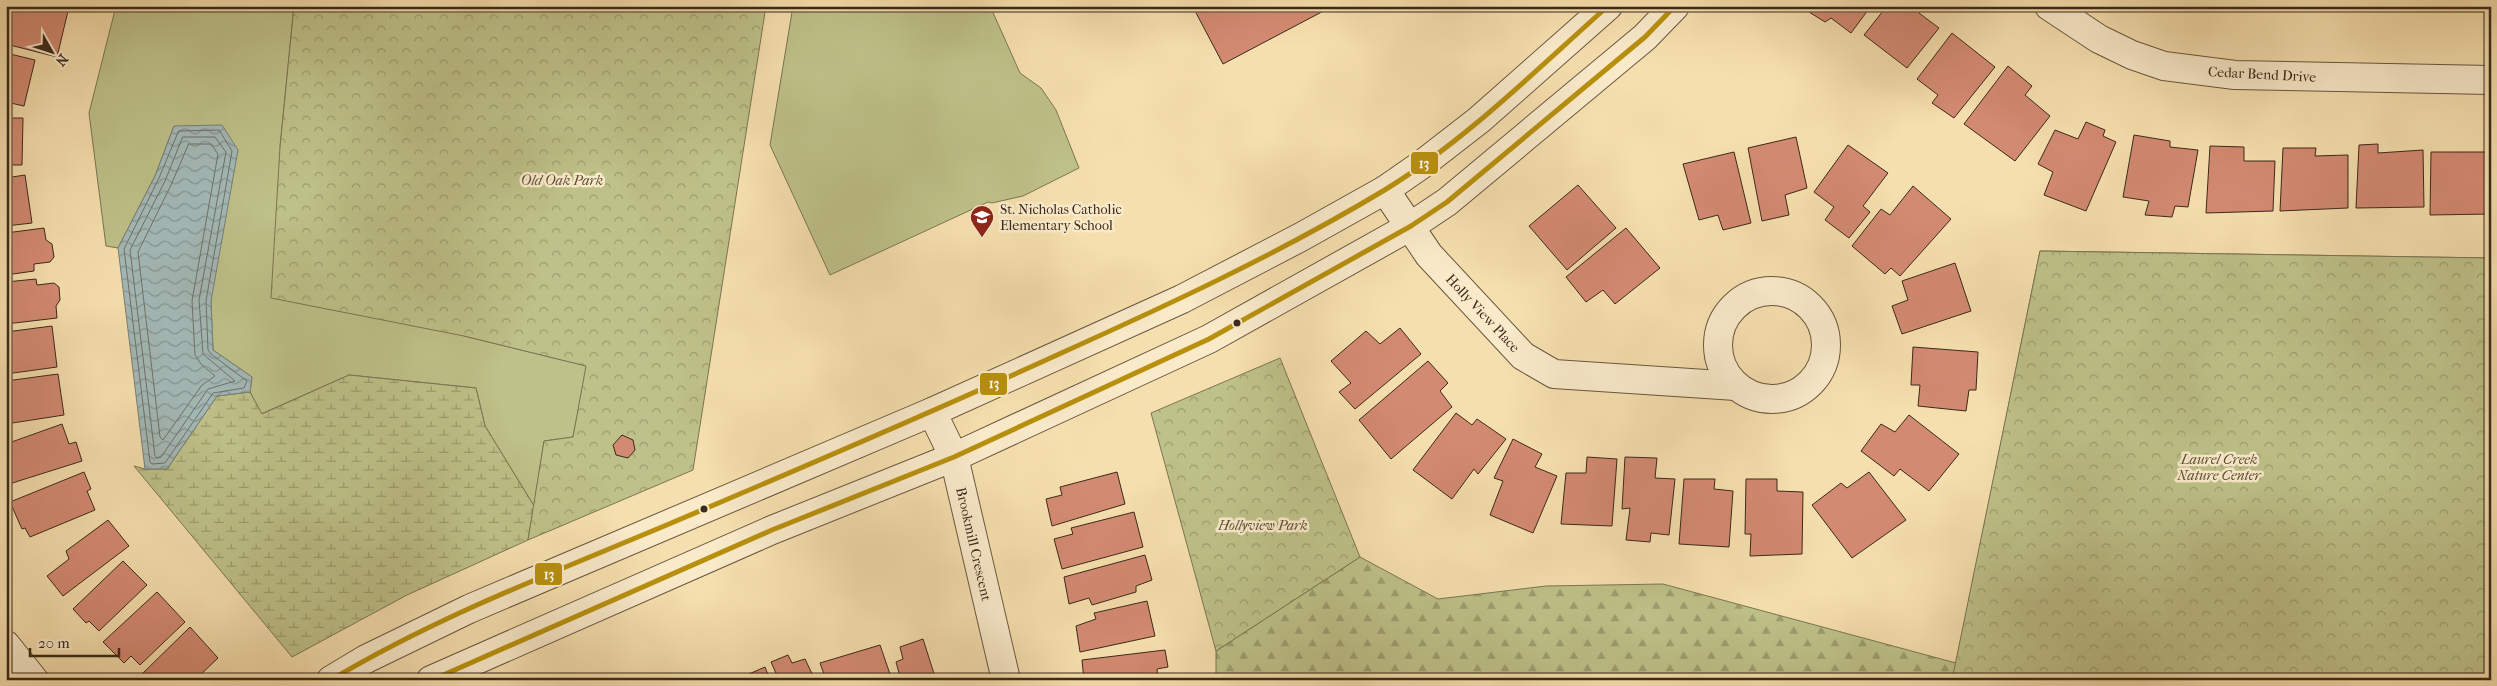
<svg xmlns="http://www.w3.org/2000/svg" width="2497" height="686" font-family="'IM FELL French Canon',serif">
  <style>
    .green { fill: #bec189; stroke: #7c7552 }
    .forest { fill: url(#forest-firs); stroke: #7c7552 }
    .wetland { fill: url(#wetland-marsh); stroke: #7c7552 }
    .park { fill: url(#park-crowns); stroke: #7c7552 }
    .water { fill: url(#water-waves); stroke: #797f78 }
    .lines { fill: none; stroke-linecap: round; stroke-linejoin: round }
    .shore { stroke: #6f7168; stroke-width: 1 }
    .building { fill: #d38a72; stroke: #3b291a }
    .minor-casing { stroke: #6a563f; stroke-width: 30 }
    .minor { stroke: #f9eaca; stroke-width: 28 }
    .bus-1-casing { stroke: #f9eaca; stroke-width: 9 }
    .bus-1 { stroke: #b8900e; stroke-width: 5 }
    .bus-dot { fill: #3b291a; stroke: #f9eaca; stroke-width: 2 }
    .labels { text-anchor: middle; stroke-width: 5; stroke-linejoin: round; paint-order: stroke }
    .street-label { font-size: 14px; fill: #3b291a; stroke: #f9eaca }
    .park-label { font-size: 14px; font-style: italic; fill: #5c4f36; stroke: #f9eaca }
    .poi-label { font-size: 14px; fill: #3b291a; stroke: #f9eaca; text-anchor: start }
    .line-badge { stroke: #f9eaca; stroke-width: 2 }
    .badge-label { font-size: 14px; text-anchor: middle; font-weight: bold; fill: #fff }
  </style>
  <defs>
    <pattern id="forest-firs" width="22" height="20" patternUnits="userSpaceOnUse" patternTransform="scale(1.25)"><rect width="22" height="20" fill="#bec189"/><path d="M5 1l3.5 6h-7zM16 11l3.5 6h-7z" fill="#9c9d6f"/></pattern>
    <pattern id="wetland-marsh" width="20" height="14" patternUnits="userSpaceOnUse" patternTransform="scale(1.25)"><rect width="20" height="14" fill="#bec189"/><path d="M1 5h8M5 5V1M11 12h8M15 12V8" fill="none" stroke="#9c9d6f"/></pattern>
    <pattern id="park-crowns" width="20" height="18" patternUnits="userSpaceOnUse" patternTransform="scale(1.25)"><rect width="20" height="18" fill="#bec189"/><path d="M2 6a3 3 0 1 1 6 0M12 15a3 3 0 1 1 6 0" fill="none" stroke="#9c9d6f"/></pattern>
    <pattern id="water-waves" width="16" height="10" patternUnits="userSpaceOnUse" patternTransform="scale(1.25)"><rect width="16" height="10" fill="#a3b9b7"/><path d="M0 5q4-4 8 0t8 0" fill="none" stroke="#869694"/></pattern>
  </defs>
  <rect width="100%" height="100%" fill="#f6dfae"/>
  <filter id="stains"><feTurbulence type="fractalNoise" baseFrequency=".004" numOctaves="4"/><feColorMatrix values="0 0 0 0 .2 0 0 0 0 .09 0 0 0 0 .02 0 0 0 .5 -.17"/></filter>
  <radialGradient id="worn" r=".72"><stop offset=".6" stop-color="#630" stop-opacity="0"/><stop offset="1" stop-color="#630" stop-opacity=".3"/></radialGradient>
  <g class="green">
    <path d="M116,6H294L280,147L464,336L587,366L573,437L544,441L534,506L485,426L476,388L349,375L261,414L250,392L252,377L213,350L211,301L174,126L155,176L118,248L106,246L89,113Z"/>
    <path d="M793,6H990L1020,73L1041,88L1056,110L1079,168L1023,196L992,203L988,202L830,275L770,145Z"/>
  </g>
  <path class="forest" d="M2040,251L2491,258V680H1216V651L1360,557L1438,599L1546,586L1663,584L1956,663Z"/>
  <path class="wetland" d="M349,375L476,388L485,426L534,506L528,540L407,595L292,657L134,466L145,469H167L217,396L250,392L262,414Z"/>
  <g class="park">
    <path d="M294,6H766L693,470L528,540L544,441L573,437L586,366L464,336L271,298L280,147Z"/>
    <path d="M2040,251L2491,258V680H1952Z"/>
    <path d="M1280,358L1360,557L1216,651L1151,413Z"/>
  </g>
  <path class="water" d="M222,125L238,150L211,301L213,350L252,377L250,392L217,396L167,469H145L118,248L155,176L174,126Z"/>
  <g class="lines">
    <g class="shore">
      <path d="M179,131L219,130L232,151L206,301L208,350L211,354L247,381L244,388L213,393L165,463L152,464L150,462L124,249L159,178Z"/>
      <path d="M183,137H215L226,152L199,300L203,354L235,381L208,389L161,457L157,458L155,456L130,250L165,181Z"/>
      <path d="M189,144H211L218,154L192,301L195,355L201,364L215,376L202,385L163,440L160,437L138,252L171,185Z"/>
    </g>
  </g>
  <g class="building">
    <path d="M6,6H49L68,11L57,57L6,44Z"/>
    <path d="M1199,6H1333L1223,64L1194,9Z"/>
    <path d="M1813,6H1871L1851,33L1831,18L1825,22L1809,12Z"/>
    <path d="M1887,6H1924L1919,13L1939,28L1907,68L1864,35Z"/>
    <path d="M1952,33L1995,67L1954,118L1932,103L1938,95L1917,79Z"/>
    <path d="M6,53L35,60L24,106L6,102Z"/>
    <path d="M2008,66L2032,86L2025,95L2050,116L2015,161L1964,124Z"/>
    <path d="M6,118H23L22,165H6Z"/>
    <path d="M2086,122L2105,130L2103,136L2116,142L2086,211L2044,195L2053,172L2038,164L2055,130L2078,139Z"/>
    <path d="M2134,135L2170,141V147L2198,150L2188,207L2175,206L2172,217L2145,215L2149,201L2123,197Z"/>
    <path d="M1796,137L1807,188L1785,195L1789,215L1762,221L1748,148Z"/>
    <path d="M2378,144V153L2423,150L2424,207L2356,208L2359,145Z"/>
    <path d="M1848,145L1888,173L1863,206L1870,212L1849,238L1825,220L1834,207L1814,192Z"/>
    <path d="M2210,146L2244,147V161H2275L2273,211L2206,213Z"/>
    <path d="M2283,148H2316L2315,156L2348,155V208L2280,211Z"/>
    <path d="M1734,152L1751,223L1723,230L1718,215L1699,220L1683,164Z"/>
    <path d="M2431,152H2491V214L2430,215Z"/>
    <path d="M25,175L32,223L6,226V178Z"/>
    <path d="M1578,185L1616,228L1567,270L1529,226Z"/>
    <path d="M1913,186L1951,219L1900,276L1891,268L1885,274L1852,246L1881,209L1890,215Z"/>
    <path d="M44,228L46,240L52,244L54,257L50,262L34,264V271L6,275V233Z"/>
    <path d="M1626,228L1660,268L1615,304L1603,290L1586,302L1566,277Z"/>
    <path d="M1955,263L1971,311L1902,334L1892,306L1908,300L1902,281Z"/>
    <path d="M36,279L37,285L54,283L59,287L60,300L56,306L57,318L6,324V282Z"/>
    <path d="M52,326L57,367L6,374V332Z"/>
    <path d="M1400,328L1421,354L1355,409L1339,392L1351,383L1331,361L1366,331L1380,344Z"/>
    <path d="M1913,347L1978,352L1976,390H1969L1966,411L1918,406L1920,385H1911Z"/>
    <path d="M1428,361L1448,383L1440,391L1452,407L1391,459L1359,420Z"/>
    <path d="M58,374L64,415L6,424V381Z"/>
    <path d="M1456,413L1472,425L1477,419L1506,439L1478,474L1474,469L1452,499L1413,470Z"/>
    <path d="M1909,415L1959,454L1929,491L1900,469L1894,476L1861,451L1881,424L1895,432Z"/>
    <path d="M62,424L69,444L76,442L82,461L6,485V444Z"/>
    <path d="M622,435L633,440L635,450L628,458L616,455L613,445Z"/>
    <path d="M1513,439L1542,454L1535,467L1557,476L1533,533L1490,515L1503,481L1494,478Z"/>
    <path d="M1587,457L1617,459L1612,526L1561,524L1566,473H1586Z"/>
    <path d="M1625,457L1657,458L1655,478L1675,479L1669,535L1651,533L1650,542L1626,540L1630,508L1622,509Z"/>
    <path d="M84,472L91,489L87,491L95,510L30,537L25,528L22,529L10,502Z"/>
    <path d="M1117,472L1125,504L1052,526L1046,499L1062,495L1060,487Z"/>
    <path d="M1869,472L1906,520L1852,558L1812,505L1841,483L1847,488Z"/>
    <path d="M1684,479H1715L1714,489L1733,491L1729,547L1679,544Z"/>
    <path d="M1746,479H1777V491L1803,492L1802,554L1750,556L1751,534H1745Z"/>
    <path d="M1134,512L1143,547L1062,569L1054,539L1073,534L1071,528Z"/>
    <path d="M108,520L129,546L63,596L47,576L69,559L66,551Z"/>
    <path d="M1145,555L1152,580L1136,586V592L1092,605L1089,598L1069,604L1064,577Z"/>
    <path d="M123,561L147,585L99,631L89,621L86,623L73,609Z"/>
    <path d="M157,592L185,622L140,665L131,656L124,663L103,642Z"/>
    <path d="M1147,601L1155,636L1080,652L1076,626L1096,619L1094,613Z"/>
    <path d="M190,627L218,658L195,680H140L138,678Z"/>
    <path d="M923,639L936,680H901L896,662L903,659L900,647Z"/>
    <path d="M880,645L892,680H826L820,663Z"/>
    <path d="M1165,650L1168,667L1157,669L1158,680H1084L1082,660Z"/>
    <path d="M788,655L792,663L805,659L815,680H779L771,662Z"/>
    <path d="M765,667L770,680H743L742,677Z"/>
  </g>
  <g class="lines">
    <g class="minor-casing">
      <g id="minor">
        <path d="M2049,6L2099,39L2132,55L2164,66L2235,75L2491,80"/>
        <path d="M1385,190L1429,255L1523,356L1554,374L1736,386"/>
        <circle cx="1772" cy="345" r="54"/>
        <path d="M932,412L954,457L1006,680"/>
        <path d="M6,645L34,680"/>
        <path d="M331,680L366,659L469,609L932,412L1182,299L1301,237L1385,190L1421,165L1479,120L1608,6"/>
        <path d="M431,680L772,530L954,457L1209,339L1411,226L1447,202L1645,37L1675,6"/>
      </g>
    </g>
    <use href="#minor" class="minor"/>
    <g class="bus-1-casing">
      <g id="bus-1">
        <path d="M331,680C438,616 555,572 669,524C799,469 928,414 1057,355C1168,305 1278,254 1383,191C1464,142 1537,69 1608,6"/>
        <path d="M432,680L772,530L954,457L1209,339L1411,226L1447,202L1645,37L1675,6"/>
      </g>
    </g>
    <use href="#bus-1" class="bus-1"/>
  </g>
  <defs>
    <g id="school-pin" transform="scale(1.25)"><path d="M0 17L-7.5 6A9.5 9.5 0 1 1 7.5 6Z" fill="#8f2418" stroke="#f9eaca"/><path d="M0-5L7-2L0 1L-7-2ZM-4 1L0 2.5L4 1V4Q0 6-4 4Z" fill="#fff"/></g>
  </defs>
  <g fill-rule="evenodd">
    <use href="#school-pin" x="982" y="217"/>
  </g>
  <g class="bus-dot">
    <circle cx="1237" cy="323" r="4.5"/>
    <circle cx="704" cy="509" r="4.5"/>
  </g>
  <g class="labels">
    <g class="street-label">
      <text transform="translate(2262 74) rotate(3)" y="5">Cedar Bend Drive</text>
      <text transform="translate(1483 313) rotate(47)" y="5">Holly View Place</text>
      <text transform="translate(974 544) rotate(77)" y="5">Brookmill Crescent</text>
    </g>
    <g class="park-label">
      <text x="562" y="185">Old Oak Park</text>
      <text x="2219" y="464">Laurel Creek<tspan x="2219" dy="16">Nature Center</tspan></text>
      <text x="1263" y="530">Hollyview Park</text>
    </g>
    <g class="poi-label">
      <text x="1000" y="214">St. Nicholas Catholic<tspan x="1000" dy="16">Elementary School</tspan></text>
    </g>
  </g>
  <g class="line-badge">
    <rect x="1410" y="151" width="29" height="24" rx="5" fill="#b8900e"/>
    <rect x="979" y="372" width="29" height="24" rx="5" fill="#b8900e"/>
    <rect x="534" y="562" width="29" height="24" rx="5" fill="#b8900e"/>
  </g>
  <g class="badge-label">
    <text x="1424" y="168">13</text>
    <text x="994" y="388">13</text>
    <text x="549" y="579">13</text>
  </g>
  <rect width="2497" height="686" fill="none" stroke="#f6dfae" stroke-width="25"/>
  <rect x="8" y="8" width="2482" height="671" fill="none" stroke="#3b291a" stroke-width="2.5"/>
  <rect x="12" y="12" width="2472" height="661" fill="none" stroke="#3b291a"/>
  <g transform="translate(52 52) rotate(129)" stroke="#f9eaca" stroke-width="4" paint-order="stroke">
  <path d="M0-4L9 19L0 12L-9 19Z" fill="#3b291a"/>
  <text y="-8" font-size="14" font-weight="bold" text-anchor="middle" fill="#3b291a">N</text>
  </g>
  <path d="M30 648v8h89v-8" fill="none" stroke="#3b291a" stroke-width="2.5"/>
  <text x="38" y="648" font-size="15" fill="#3b291a" stroke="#f9eaca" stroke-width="4" paint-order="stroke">20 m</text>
  <rect width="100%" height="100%" filter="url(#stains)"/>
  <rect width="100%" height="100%" fill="url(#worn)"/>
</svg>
